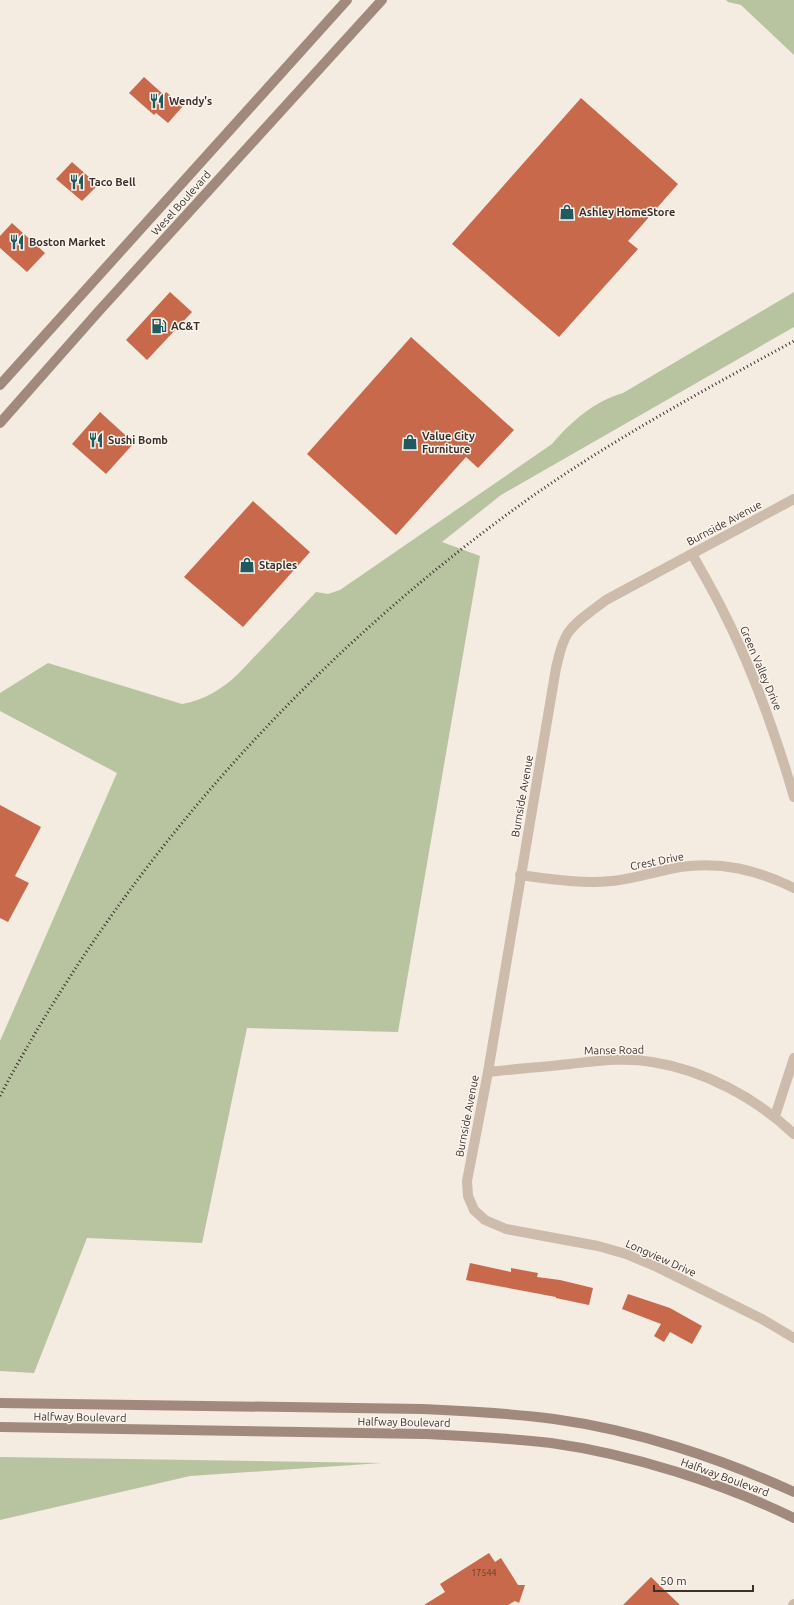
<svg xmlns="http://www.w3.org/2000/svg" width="794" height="1605" font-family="Ubuntu,sans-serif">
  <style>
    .green { fill: #b8c4a0 }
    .building { fill: #c8694b }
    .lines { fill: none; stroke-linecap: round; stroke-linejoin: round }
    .street { stroke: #cdbbac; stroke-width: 10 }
    .secondary { stroke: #a18a7d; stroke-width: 10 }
    .rail { stroke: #3b302b; stroke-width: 3; stroke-dasharray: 1 3; stroke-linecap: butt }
    .labels { text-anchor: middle; stroke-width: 3; stroke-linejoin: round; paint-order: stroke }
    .number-label { font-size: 9px; fill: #5e3e33 }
    .poi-label { font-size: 11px; font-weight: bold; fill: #3b302b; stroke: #fbf5ee; text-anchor: start }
    .street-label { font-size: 11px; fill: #3b302b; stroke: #fbf5ee }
  </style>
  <rect width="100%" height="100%" fill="#f4ebe1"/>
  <g class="green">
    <path d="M726,0H794V55L741,5L728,2Z"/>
    <path d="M794,292V327L501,495L442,542L480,556L398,1032L247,1028L202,1243L87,1238L34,1373L0,1371V1041L117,773L0,711V693L48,663L182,704C204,700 223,689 239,673L316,592L328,594L340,590L552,444C572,421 593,402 623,393Z"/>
    <path d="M0,1457L382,1463L190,1476L0,1520Z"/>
  </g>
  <g class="building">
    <path d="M144,77L164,95L166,92L183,106L168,123L156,113L154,115L129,93Z"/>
    <path d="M581,98L678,184L628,241L638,249L559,337L452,244Z"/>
    <path d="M72,162L98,185L82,201L56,179Z"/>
    <path d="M12,223L45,253L27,272L0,248V236Z"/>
    <path d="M170,292L192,312L147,360L126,340Z"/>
    <path d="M411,337L514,430L478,468L466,457L396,535L307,454Z"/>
    <path d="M100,412L134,443L106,474L72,444Z"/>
    <path d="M253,501L310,552L243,627L184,577Z"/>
    <path d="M0,805L41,827L15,876L29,883L8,922L0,918Z"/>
    <path d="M470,1263L511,1272V1268L538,1273L537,1277L560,1280L593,1288L589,1305L556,1298V1297L466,1280Z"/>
    <path d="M628,1294L670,1308L702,1326L692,1344L670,1332L664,1342L654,1336L661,1324L622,1309Z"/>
    <path d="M489,1553L495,1562L501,1558L518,1585H525L519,1603L515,1601L508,1605H424L445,1592L440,1584Z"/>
    <path d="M651,1577L680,1605H623Z"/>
  </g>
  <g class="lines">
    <g class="street">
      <path d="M794,499L606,600C593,610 577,620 568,633C561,643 559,657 556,668L488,1072L467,1181L468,1196L474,1210L485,1220L506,1229L598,1246L626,1254L657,1267L762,1319L794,1338"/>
      <path d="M692,554C702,572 712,589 721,607C752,667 775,732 794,797"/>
      <path d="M520,875C550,879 581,884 611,881C634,879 657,871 680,867C721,861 757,870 794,888"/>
      <path d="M488,1072C515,1069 542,1067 570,1064C596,1061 625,1057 652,1062C704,1070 756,1098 794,1134"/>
      <path d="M775,1116L794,1058"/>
      <path d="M793,1605L794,1604"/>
    </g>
    <g class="secondary">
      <path d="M0,385L347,0"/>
      <path d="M0,423L98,312L382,0"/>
      <path d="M0,1403L423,1409C467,1411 510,1413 554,1419C635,1430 720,1458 794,1492"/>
      <path d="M0,1427L424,1434C466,1436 509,1438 551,1443C631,1454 722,1483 794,1518"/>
    </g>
    <path class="rail" d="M0,1096C127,857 314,651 534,495C617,437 706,389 794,341"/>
  </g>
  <defs>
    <g id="restaurant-bare" transform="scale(1.2)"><path d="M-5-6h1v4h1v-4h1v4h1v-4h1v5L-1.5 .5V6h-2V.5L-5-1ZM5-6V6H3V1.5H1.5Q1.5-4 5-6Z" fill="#1f5a5e" stroke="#fbf5ee" stroke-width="2.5" paint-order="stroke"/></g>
    <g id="shop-bare" transform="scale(1.2)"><path d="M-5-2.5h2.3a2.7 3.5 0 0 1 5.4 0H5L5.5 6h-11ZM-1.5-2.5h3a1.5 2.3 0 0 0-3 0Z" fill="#1f5a5e" stroke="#fbf5ee" stroke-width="2.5" paint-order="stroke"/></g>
    <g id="fuel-bare" transform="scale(1.2)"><path d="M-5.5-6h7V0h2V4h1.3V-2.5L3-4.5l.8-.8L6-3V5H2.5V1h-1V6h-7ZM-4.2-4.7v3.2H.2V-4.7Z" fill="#1f5a5e" stroke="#fbf5ee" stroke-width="2.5" paint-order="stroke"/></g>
  </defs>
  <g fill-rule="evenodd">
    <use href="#restaurant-bare" x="157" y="101"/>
    <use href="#restaurant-bare" x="77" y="182"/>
    <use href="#shop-bare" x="567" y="212"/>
    <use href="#restaurant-bare" x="17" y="242"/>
    <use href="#fuel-bare" x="159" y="326"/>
    <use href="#restaurant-bare" x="96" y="440"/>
    <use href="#shop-bare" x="410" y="442"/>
    <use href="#shop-bare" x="247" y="565"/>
  </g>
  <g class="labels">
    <g class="number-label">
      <text x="484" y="1576">17544</text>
    </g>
    <g class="poi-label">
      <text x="169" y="105">Wendy's</text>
      <text x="89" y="186">Taco Bell</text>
      <text x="579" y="216">Ashley HomeStore</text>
      <text x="29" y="246">Boston Market</text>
      <text x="171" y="330">AC&amp;T</text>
      <text x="422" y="440">Value City<tspan x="422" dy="13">Furniture</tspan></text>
      <text x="108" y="444">Sushi Bomb</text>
      <text x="259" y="569">Staples</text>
    </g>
    <g class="street-label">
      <text transform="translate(181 203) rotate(-48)" y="4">Wesel Boulevard</text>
      <text transform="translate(724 523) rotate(-28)" y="4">Burnside Avenue</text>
      <text transform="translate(761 668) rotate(67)" y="4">Green Valley Drive</text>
      <text transform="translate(522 796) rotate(-80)" y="4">Burnside Avenue</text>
      <text transform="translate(657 861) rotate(-11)" y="4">Crest Drive</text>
      <text transform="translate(614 1050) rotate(-1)" y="4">Manse Road</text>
      <text transform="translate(467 1116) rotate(-79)" y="4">Burnside Avenue</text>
      <text transform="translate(661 1258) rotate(24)" y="4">Longview Drive</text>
      <text transform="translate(80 1417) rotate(1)" y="4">Halfway Boulevard</text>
      <text transform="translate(404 1422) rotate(1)" y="4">Halfway Boulevard</text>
      <text transform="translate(725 1477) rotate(20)" y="4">Halfway Boulevard</text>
    </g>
  </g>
  <path d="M654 1585v6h99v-6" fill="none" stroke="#3b302b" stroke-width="2"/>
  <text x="660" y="1585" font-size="12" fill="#3b302b" stroke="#fbf5ee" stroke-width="3" paint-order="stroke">50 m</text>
</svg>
